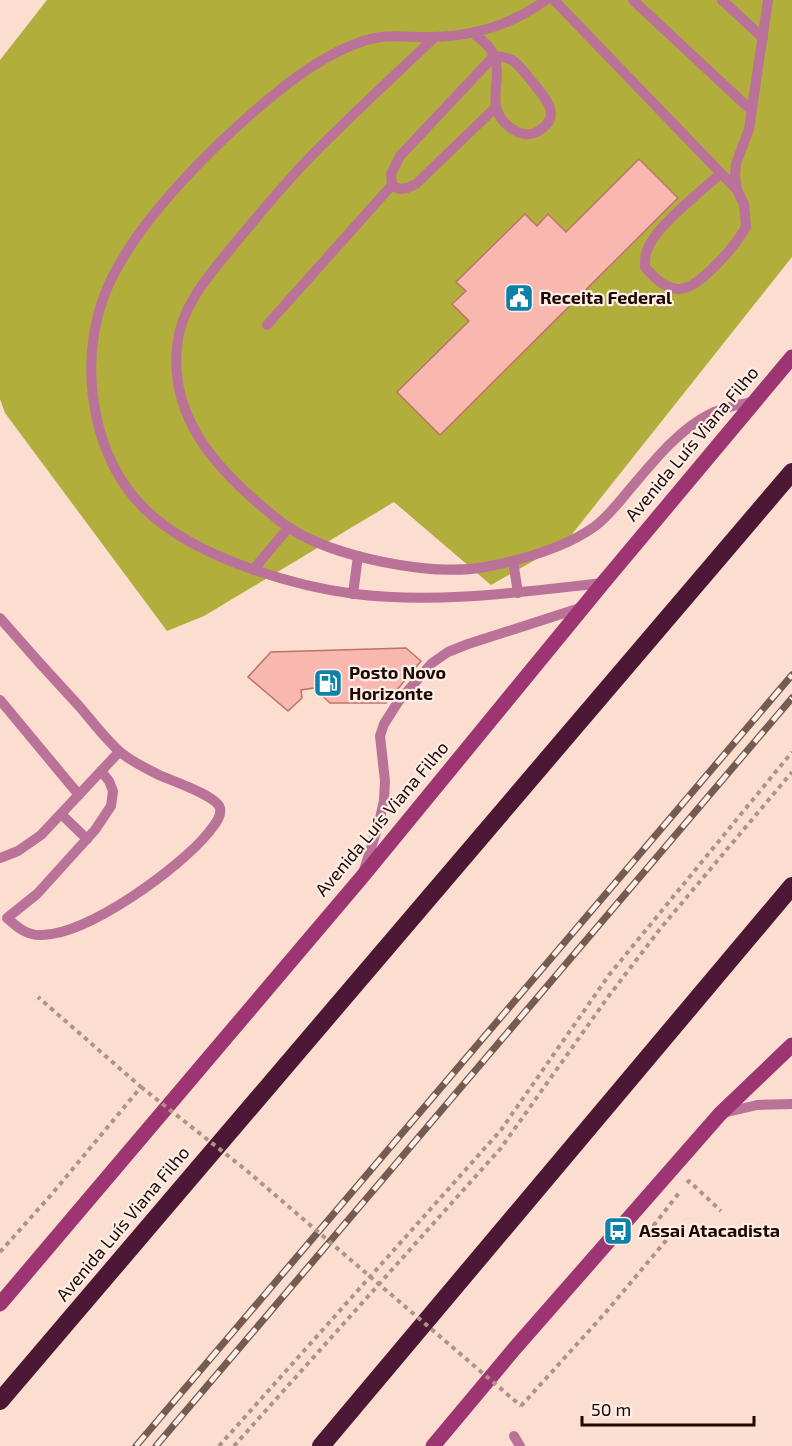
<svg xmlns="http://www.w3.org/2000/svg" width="792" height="1446" font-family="'Exo 2',sans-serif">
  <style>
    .forest { fill: #b1ae3c }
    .building { fill: #f8b7af; stroke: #bd736a; stroke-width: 1.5 }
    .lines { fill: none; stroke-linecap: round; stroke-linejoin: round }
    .path { stroke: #ae9386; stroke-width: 4; stroke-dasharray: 4.5 4.5; stroke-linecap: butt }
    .lane { stroke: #ba7298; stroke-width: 10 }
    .secondary { stroke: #9e3573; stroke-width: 15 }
    .highway { stroke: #4d1736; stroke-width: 18 }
    .rail-casing { stroke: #755b51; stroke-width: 7 }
    .rail { stroke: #fdeee7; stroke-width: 4.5; stroke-dasharray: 14; stroke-linecap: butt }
    .path-bridge { stroke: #ae9386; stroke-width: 4; stroke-dasharray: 4.5 4.5; stroke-linecap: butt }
    .labels { text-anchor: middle; stroke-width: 4.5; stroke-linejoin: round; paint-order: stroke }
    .poi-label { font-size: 18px; font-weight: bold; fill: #1f0700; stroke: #fdeee7; text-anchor: start }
    .street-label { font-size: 18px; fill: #1f0700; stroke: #fdeee7 }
  </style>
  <rect width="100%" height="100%" fill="#fbdecf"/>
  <path class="forest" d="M47,0H792V257L565,543L491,585L394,502L204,616L167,631L5,413L0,399V60Z"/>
  <g class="building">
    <path d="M639,159L678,198L440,435L397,392L469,321L452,304L466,291L456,282L525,214L537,226L548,214L566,232Z"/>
    <path d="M406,648L421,661L386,703H330L314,688L301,690L302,698L288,711L248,677L271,652Z"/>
  </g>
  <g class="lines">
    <g class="path">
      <path d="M687,1183L689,1181L721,1211"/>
      <path d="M0,1252L51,1195L141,1087L38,997"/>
      <path d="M521,1406L606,1312L669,1237L654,1225L679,1193"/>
      <path d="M219,1446L501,1130L609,975L792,752"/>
      <path d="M234,1446L501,1148L608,997L660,929L792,772"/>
    </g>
    <g class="lane">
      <path d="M546,0C513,24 474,36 433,37C414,38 394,34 375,38C343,45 312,65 286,85C224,134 132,222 104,296C90,334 88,375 96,415C113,497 163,535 238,564C275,578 315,589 355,594C437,604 521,592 603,583"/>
      <path d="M554,0L737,190"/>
      <path d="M633,0L752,111"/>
      <path d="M722,0L763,38"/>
      <path d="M473,33C481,40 490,45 494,56C501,74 493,89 496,106C498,122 521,141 537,132C563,117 547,100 534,84C527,76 521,66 512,60C506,57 500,56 494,56L400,156L391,174L392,185L399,189L407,188L416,184L496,107"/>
      <path d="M435,37C395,75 355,112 317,150C288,179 262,211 236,242C211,273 180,306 177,347C170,417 215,467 265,509C273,515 280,522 288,527C332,557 432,577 485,567C521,560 563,549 594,527C607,518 619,502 630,489C653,462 678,430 710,414C723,407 740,405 755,401"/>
      <path d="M720,174C701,191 661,223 650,244C645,252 645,258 645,267C673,301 690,292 717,264C728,253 738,241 746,227L744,204L737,190L735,176L736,164L749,129L768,0"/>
      <path d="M267,325L392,185"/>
      <path d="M513,561L518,593"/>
      <path d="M253,570L288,528"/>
      <path d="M353,594L358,556"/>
      <path d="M0,618C26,648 52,677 79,706C92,721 104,737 118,750C128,760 144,767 157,774C169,780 216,795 220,808C222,817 214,825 209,832C181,867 88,935 42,935C27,936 17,927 7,918L37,894L95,830L111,806L113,791L109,781L101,771"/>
      <path d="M0,700L79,795"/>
      <path d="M61,814L87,839"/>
      <path d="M0,858L18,851L41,835L119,752"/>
      <path d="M364,870L379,823L384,800L385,781L380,736L384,724L398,702L432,663L448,652L468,644L583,607"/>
      <path d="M723,1113L757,1105L792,1104"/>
      <path d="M514,1436L520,1446"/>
    </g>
    <g class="secondary">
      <path d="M0,1304L362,877L603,583L792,357"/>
      <path d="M433,1446L515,1348L720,1114L792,1045"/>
    </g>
    <g class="highway">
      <path d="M0,1401L792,472"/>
      <path d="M321,1446L792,886"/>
    </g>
    <g class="rail-casing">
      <g id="rail">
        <path d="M136,1446L792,675"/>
        <path d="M156,1446L792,698"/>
      </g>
    </g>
    <use href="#rail" class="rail"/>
    <path class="path-bridge" d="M141,1087L246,1170L521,1406"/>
  </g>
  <defs>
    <g id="civic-square" transform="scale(1.5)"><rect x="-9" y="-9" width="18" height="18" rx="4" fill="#0c82a8" stroke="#fdeee7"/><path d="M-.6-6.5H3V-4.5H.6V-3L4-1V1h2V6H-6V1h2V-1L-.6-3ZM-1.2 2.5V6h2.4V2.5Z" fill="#fff"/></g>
    <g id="fuel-square" transform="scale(1.5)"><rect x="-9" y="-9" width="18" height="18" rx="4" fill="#0c82a8" stroke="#fdeee7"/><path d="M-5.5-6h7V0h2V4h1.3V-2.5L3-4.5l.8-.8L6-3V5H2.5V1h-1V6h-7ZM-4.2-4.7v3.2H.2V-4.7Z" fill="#fff"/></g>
    <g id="bus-square" transform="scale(1.5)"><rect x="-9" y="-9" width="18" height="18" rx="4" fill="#0c82a8" stroke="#fdeee7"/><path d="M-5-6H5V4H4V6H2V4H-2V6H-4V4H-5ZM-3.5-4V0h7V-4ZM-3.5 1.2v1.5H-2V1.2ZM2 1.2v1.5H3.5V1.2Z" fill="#fff"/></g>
  </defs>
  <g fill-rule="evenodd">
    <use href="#civic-square" x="519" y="298"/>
    <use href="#fuel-square" x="328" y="683"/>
    <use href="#bus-square" x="618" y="1231"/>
  </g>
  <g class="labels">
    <g class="poi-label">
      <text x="540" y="304">Receita Federal</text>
      <text x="349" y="679">Posto Novo<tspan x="349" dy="21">Horizonte</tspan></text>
      <text x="639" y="1237">Assai Atacadista</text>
    </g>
    <g class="street-label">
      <text transform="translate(692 444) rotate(-50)" y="6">Avenida Luís Viana Filho</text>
      <text transform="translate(382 819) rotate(-50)" y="6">Avenida Luís Viana Filho</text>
      <text transform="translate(123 1224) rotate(-50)" y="6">Avenida Luís Viana Filho</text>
    </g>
  </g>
  <path d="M582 1416v9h172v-9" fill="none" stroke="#1f0700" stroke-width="3"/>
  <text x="591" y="1416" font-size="18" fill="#1f0700" stroke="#fdeee7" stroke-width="4.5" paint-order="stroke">50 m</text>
</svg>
